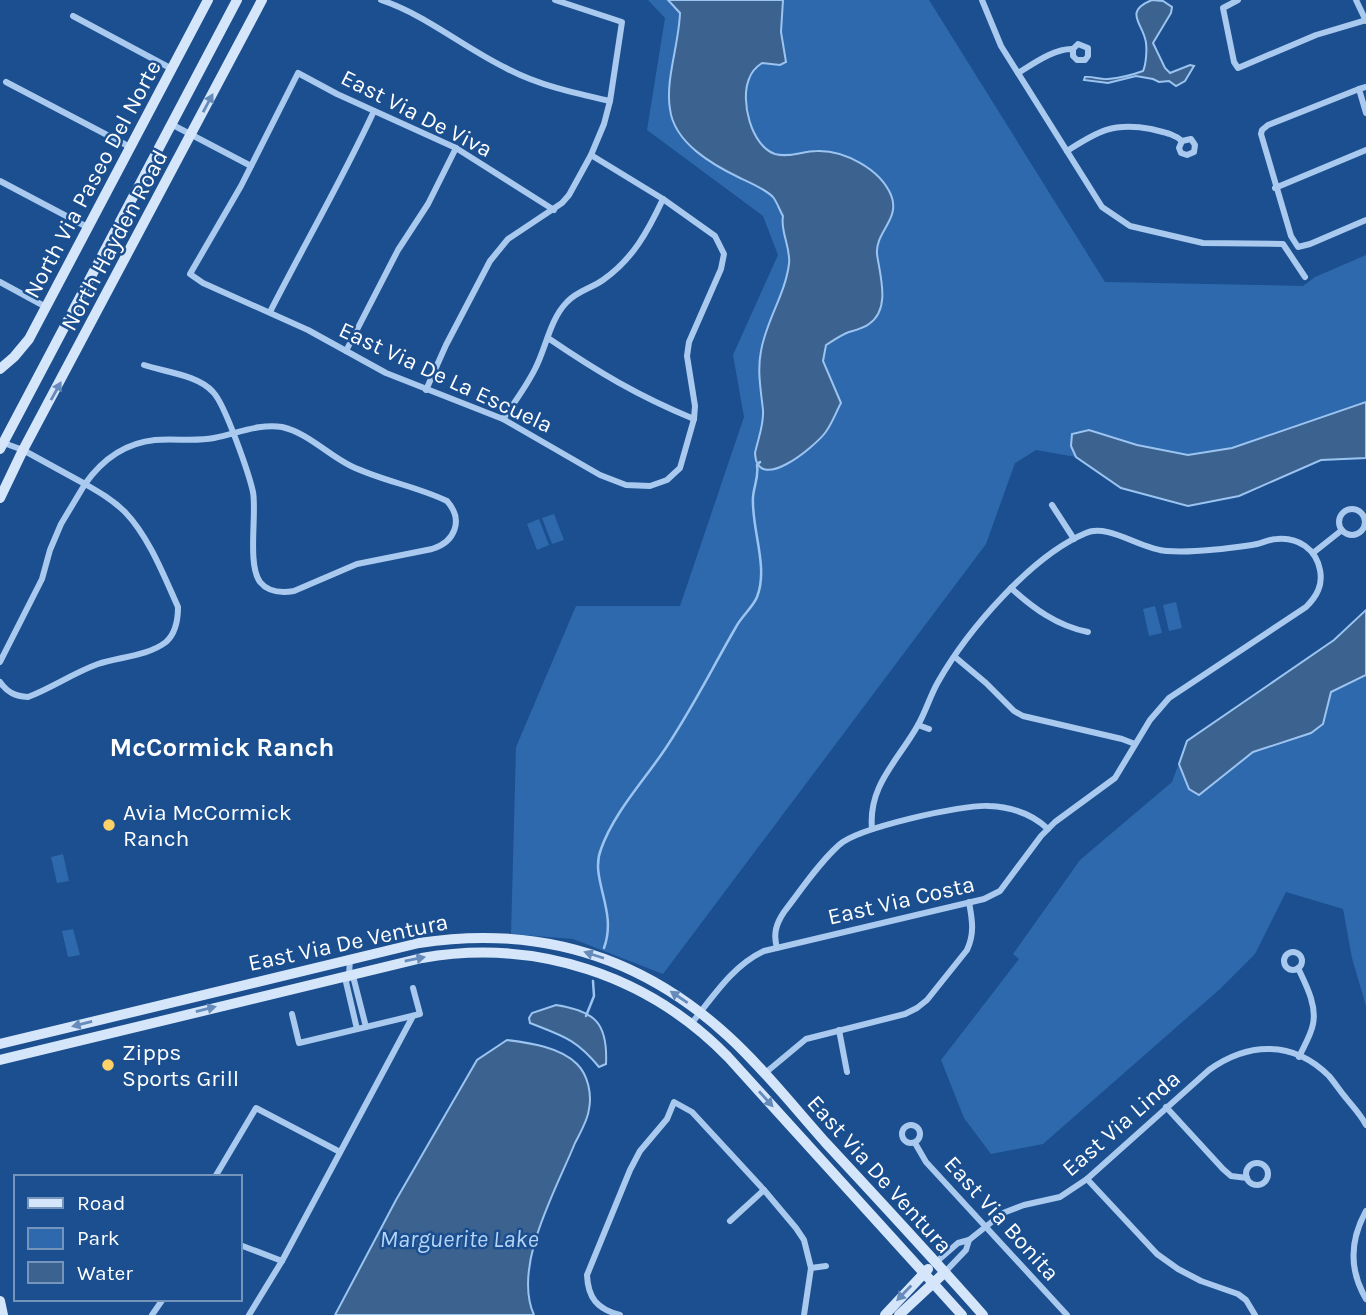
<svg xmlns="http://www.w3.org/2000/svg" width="1366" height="1315" font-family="Karla,sans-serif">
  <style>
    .green { fill: #2e69ad }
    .water { fill: #3c6290; stroke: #9cc4f0; stroke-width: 2 }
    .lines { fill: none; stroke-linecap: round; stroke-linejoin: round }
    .stream { stroke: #9cc4f0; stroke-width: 2.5 }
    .street { stroke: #a9c9ee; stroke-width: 6 }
    .secondary { stroke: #d6e6fa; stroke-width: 10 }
    .oneway { fill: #668bba }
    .poi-dot { fill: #ffd166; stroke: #1b4f8f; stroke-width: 2.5 }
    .labels { text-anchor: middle; stroke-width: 5; stroke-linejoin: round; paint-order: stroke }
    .street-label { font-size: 23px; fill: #fff; stroke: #1b4f8f }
    .poi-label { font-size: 23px; fill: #fff; stroke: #1b4f8f; text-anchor: start }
    .water-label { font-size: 24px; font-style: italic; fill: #b5d3f5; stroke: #1b4f8f }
    .quarter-label { font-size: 26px; font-weight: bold; fill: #fff; stroke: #1b4f8f }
  </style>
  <rect width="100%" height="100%" fill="#1b4f8f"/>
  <g class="green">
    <path d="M648,0H929L1105,282L1303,286L1315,277L1366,255V458L1321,460L1239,496L1188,506L1121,488L1076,457L1036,450L1015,463L986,544L663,974L573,939L511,934L516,747L576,606H680L744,417L733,355L778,255L763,216L647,130L665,18Z"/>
    <path d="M554,514L564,540L552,544L542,518Z"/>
    <path d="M539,519L549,545L537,550L527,524Z"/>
    <path d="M1176,602L1182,628L1169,631L1163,605Z"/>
    <path d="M1155,606L1162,633L1149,636L1143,609Z"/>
    <path d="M1366,610V1006L1352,958L1343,909L1286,892L1255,954L1220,989L1043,1144L991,1154L964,1118L941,1060L1019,959L1013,954L1080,860L1172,782L1187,741L1334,640Z"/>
    <path d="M63,854L69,881L57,883L51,857Z"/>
    <path d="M73,929L80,955L68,957L62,931Z"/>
  </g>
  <g class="water">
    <path d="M668,0H783L781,32L786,62L780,65L762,63C756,67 751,73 749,79C740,100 751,146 775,154C790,158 802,151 817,151C844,150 880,169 891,195C901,219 875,232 877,254C880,276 891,309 869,324C864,328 856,330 849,332C841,335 834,340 826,345L823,361L841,403C836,412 832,424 825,433C814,447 757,495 755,453C758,439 764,425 763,410C761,391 757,371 761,351C766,321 785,295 789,264C791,248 780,231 783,216C780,211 777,202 773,197C765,189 751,183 740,178C713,165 674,143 670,109C665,81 679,44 680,13Z"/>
    <path d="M1152,0L1163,1L1172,7L1171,13L1153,43L1165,68L1170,73L1190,65L1194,66L1185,81L1176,86L1169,81L1159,82L1153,79L1136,76L1108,83L1084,80L1085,77C1093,76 1100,80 1108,79C1120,78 1132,75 1143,71C1146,65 1147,50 1146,43C1144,24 1122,12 1152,0Z"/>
    <path d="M1366,402V458L1321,460L1239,496L1188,506L1121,488L1076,457L1071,446L1072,434L1089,430L1137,445L1188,455L1232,448Z"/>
    <path d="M1366,610V675L1331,692L1323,724L1311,733L1253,752L1199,795L1189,789L1179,764L1187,741L1334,640Z"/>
    <path d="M556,1005C595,1011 608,1023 606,1064L599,1067C576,1039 563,1036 530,1023L529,1018L532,1013Z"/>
    <path d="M507,1040C530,1043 560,1047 577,1064C588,1075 592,1094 589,1109C588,1120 580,1133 575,1143C556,1190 512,1266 534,1315H335L396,1200L477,1060Z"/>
  </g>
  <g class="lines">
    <g class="stream">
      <path d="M604,948C618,910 589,879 601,849C613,815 640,785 661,755C689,715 711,670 736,627C741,617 753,607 757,597C769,567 751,528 753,497C754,485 759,477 757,465L760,462"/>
      <path d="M586,1016L594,996L593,981"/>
    </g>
    <g class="street">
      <path d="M381,0C426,15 463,47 506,68C538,85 574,93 610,101"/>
      <path d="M982,0L1001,46L1102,207L1130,226L1203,243L1283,244L1305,277"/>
      <path d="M1238,0L1223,8L1234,62L1238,68L1316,35L1366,20"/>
      <path d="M1356,0L1366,21"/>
      <path d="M73,16L172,69"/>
      <path d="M1018,73C1033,64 1055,48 1073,49L1078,44L1088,48V56L1085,60H1077L1073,56V49"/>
      <path d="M6,82L130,147"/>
      <path d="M1366,87L1359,89L1366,113"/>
      <path d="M1359,89L1268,125L1262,130L1261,134L1291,236L1298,247L1310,244L1366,220"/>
      <path d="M171,124L251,166"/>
      <path d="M1067,151C1098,131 1113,122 1151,129C1162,132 1173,133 1182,141L1191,139L1195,145L1194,152L1187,155L1181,153L1179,148L1182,141"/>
      <path d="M0,181L89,228"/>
      <path d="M1275,188L1366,150"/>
      <path d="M554,210L456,148L337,94L298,73L241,186L190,274L203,283L308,330L386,373L503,419L600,475L626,485L650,486L667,480L680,468L694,419L695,406L687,356L689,342L721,269L724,254L715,236L663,199L591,155"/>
      <path d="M0,282L46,307"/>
      <path d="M270,312C304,245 342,180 374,111"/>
      <path d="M548,338C598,372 638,396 694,419"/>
      <path d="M346,351L398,250L428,204L456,148"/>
      <path d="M426,390L446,345L490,261L508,239L562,203L569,195L591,155L604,124L610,101L622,22L555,0"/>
      <path d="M503,419C514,403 526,387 535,369C546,348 550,319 567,302C577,291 592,288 603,280C633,259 648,231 663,199"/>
      <path d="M1,442L23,450L85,484C102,460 125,443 155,440C175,438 194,442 214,438C236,434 260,423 282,427C308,433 328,455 351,466C382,481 416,486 447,501C464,520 455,542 432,549L357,564L294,591C282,593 268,592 260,582C247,564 257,514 253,492C249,474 225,404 213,392C198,375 165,372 144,365"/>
      <path d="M1052,505L1074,539"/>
      <circle cx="1352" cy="522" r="13"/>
      <path d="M1313,553L1342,530"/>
      <path d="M1011,588C1033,608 1057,626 1088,632"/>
      <path d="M955,657L986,683L1014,711L1023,716L1122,739L1135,744"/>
      <path d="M0,662L42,579L50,550L61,524L85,484C99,492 113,500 125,512C149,537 164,576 178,607C178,620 176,633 166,642C148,656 119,657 98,664C73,673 52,688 28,697C15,696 8,693 0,682"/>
      <path d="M918,725L929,729"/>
      <path d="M777,948C773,934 776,924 784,912C801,890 818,864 839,845C857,828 963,804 989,806C1011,807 1031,813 1048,829"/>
      <circle cx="1293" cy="961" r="9"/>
      <path d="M350,959L349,975L346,982L357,1029"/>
      <path d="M1298,968C1306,985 1317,1005 1313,1024C1311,1035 1304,1046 1299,1057"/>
      <path d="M349,975L354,980L366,1027"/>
      <path d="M292,1014L299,1043L420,1014L413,988"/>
      <path d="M691,1024C713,997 732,966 764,951L984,899L1000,891L1041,836L1055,822L1115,778L1150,720L1169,698L1306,607C1317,596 1323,585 1320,570C1316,549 1298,537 1277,539C1269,539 1261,544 1252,545C1225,549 1194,553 1167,551C1142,550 1108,523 1086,533C1031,556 967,631 938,682C930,696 926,711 918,725C898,761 868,785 872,829"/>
      <path d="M839,1030L847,1072"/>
      <path d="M764,1074L806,1039L905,1014L917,1008L927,1000L967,950C975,933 972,919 969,902"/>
      <path d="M1166,1107L1223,1169L1231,1176L1247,1178"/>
      <circle cx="911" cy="1134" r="9"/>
      <path d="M915,1143L926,1162L1067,1315"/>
      <circle cx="1257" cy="1174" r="11"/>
      <path d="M215,1177L256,1108L340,1152"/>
      <path d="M1087,1179L1157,1254L1178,1269L1201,1281L1238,1294L1246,1300L1255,1315"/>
      <path d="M1366,1211C1350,1240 1349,1270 1366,1299"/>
      <path d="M730,1221L764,1190"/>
      <path d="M240,1245L282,1261L413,1016"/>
      <path d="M935,1263L958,1243L969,1240L1003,1213L1024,1205L1060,1197L1087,1179L1209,1070C1248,1042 1293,1040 1329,1076C1335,1083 1340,1091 1346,1098C1353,1107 1361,1115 1366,1125"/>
      <path d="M811,1268L826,1266"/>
      <path d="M944,1273L966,1250L969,1240"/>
      <path d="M152,1315L163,1299"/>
      <path d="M249,1315L282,1261"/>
      <path d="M620,1315C597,1309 588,1298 587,1275L630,1170L640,1151L667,1119L674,1102L692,1112L764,1190L796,1228L804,1240L811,1268L804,1315"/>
    </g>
    <g class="secondary">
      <path d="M0,369L14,357L29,339L208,0"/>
      <path d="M0,449L237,0"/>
      <path d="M0,498L23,450L262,0"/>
      <path d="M0,1044L419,943C536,925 640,955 728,1036C763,1068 793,1106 825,1142C878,1199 931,1256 983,1315"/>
      <path d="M0,1060L422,958C536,938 648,975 728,1057L962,1315"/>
      <path d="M0,1301L3,1315"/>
      <path d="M885,1315L928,1269"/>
      <path d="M899,1315L944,1273"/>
    </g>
  </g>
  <defs><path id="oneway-solid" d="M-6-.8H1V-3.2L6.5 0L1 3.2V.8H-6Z" transform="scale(1.75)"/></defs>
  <g class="oneway">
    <use href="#oneway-solid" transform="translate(208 103) rotate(-62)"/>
    <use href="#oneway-solid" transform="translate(56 391) rotate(-61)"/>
    <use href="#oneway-solid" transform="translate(594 955) rotate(-162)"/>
    <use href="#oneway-solid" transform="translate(415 959) rotate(-11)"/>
    <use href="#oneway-solid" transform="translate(679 997) rotate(-146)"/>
    <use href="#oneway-solid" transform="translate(206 1009) rotate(-14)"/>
    <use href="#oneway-solid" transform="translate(82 1024) rotate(166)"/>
    <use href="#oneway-solid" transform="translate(766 1099) rotate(48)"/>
    <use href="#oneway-solid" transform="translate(904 1293) rotate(134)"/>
  </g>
  <g class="poi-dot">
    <circle cx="109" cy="825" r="7"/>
    <circle cx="108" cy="1065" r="7"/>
  </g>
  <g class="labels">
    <g class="street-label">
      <text transform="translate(417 113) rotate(27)" y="8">East Via De Viva</text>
      <text transform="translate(92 179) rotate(-62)" y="8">North Via Paseo Del Norte</text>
      <text transform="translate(114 240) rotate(-62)" y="8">North Hayden Road</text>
      <text transform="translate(446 377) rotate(25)" y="8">East Via De La Escuela</text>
      <text transform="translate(901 900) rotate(-13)" y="8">East Via Costa</text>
      <text transform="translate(348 942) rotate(-12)" y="8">East Via De Ventura</text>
      <text transform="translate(1121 1123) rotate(-41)" y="8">East Via Linda</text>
      <text transform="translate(880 1174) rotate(48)" y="8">East Via De Ventura</text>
      <text transform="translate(1002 1218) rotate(48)" y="8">East Via Bonita</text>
    </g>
    <g class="poi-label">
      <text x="123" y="820">Avia McCormick<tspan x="123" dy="26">Ranch</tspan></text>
      <text x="122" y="1060">Zipps<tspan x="122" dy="26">Sports Grill</tspan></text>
    </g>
    <g class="water-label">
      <text x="459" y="1247">Marguerite Lake</text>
    </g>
    <g class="quarter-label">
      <text x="222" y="756">McCormick Ranch</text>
    </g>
  </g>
  <rect x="14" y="1175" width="228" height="126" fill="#1b4f8f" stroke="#7695bc" stroke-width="2"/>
  <rect x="28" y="1198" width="35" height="10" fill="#d6e6fa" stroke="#7695bc" stroke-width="2"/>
  <text x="77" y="1210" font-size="21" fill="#ffffff">Road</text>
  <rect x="28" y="1228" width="35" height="21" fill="#2e69ad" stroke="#7695bc" stroke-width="2"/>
  <text x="77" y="1245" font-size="21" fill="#ffffff">Park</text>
  <rect x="28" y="1262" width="35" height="21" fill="#3c6290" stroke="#7695bc" stroke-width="2"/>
  <text x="77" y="1280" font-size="21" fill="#ffffff">Water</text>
</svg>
